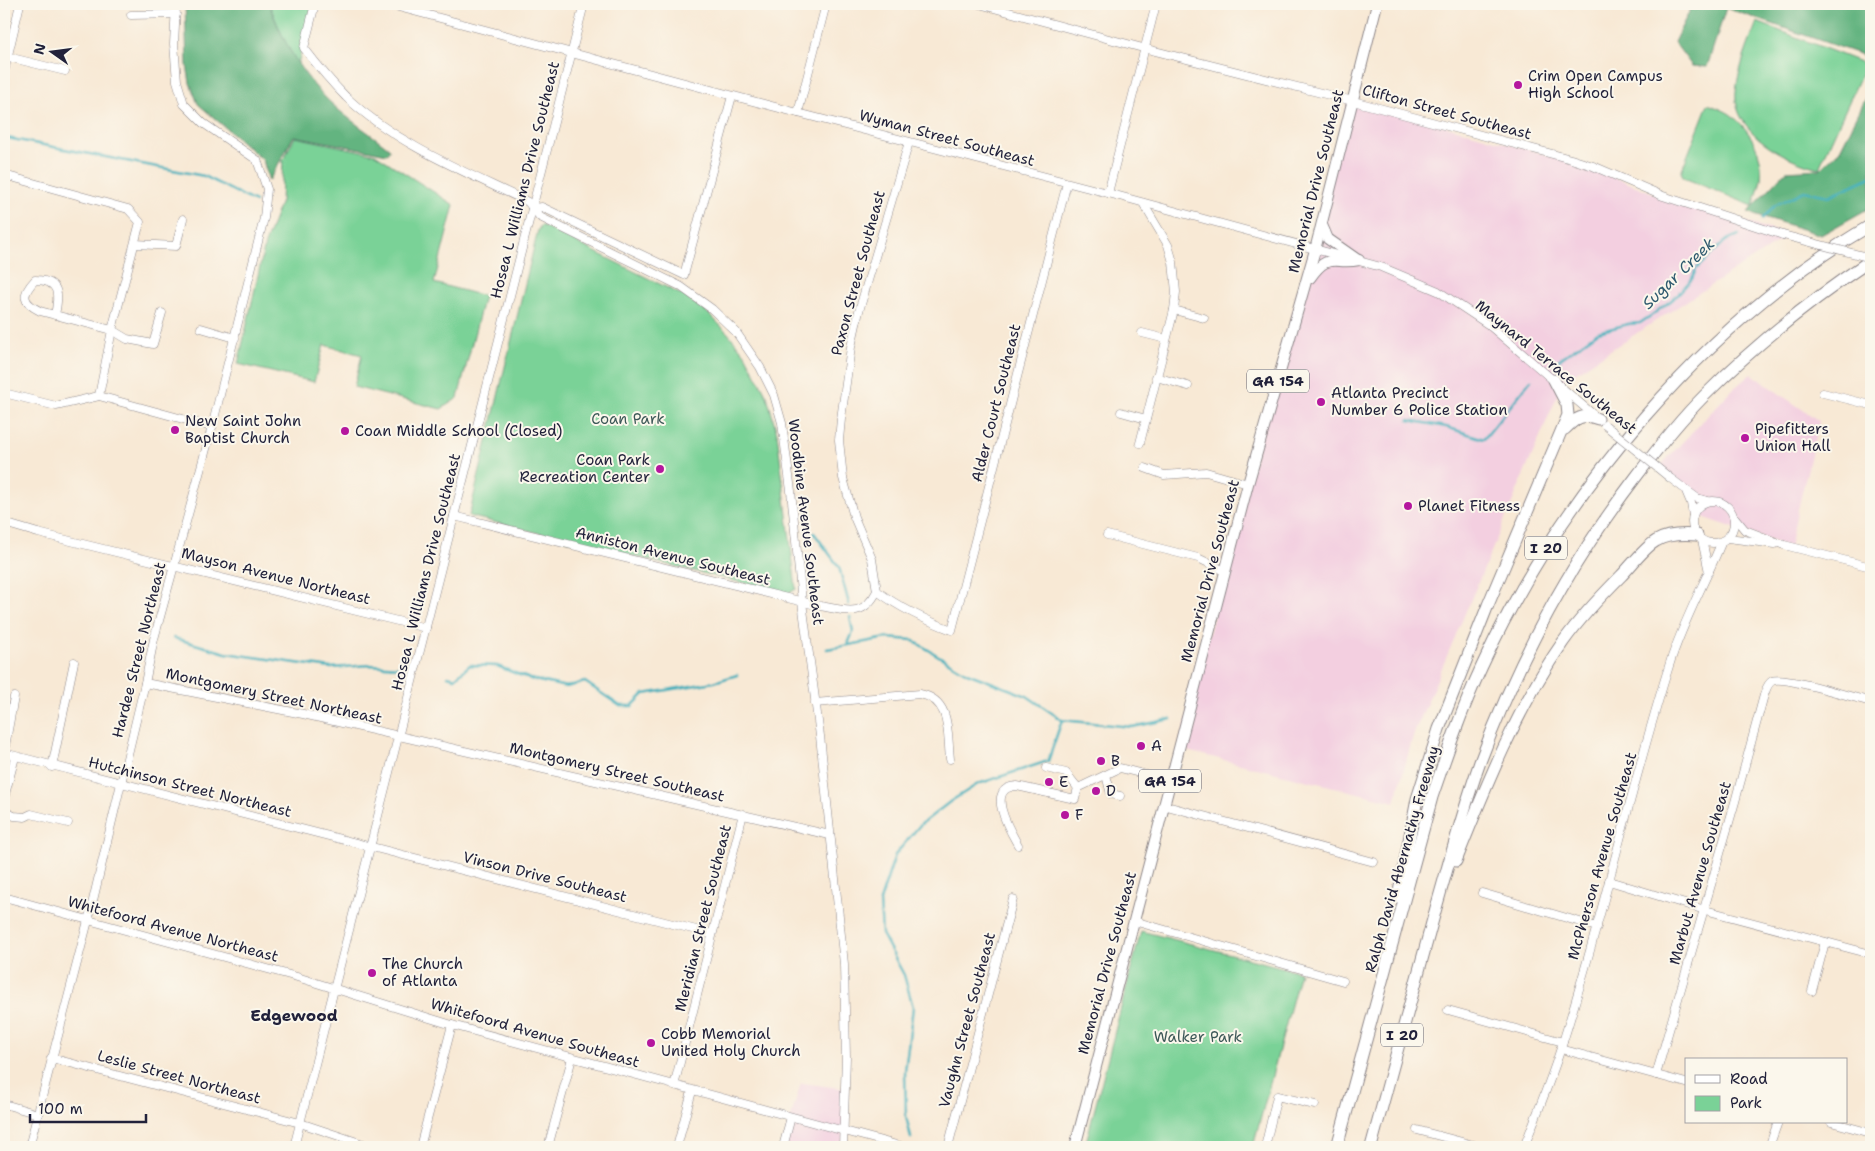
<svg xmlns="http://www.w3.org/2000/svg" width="1875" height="1151" font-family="'Shantell Sans',sans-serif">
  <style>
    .built { fill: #f3cfe0 }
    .green { fill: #7ad297; stroke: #4e7a69 }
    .forest { fill: #63b480; stroke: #426b5e }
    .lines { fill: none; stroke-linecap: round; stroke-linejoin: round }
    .stream { stroke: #40afbc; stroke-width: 2.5 }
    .minor-casing { stroke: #8d8688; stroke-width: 9 }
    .major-casing { stroke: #8d8688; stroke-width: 12 }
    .highway-casing { stroke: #8d8688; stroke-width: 13 }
    .minor { stroke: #fff; stroke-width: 8 }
    .major { stroke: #fff; stroke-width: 10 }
    .highway { stroke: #fff; stroke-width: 11 }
    .minor-bridge-casing { stroke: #8d8688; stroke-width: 9; stroke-linecap: butt }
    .minor-bridge { stroke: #fff; stroke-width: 8 }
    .poi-dot { fill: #b5179e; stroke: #fbf7ec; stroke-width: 2 }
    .labels { text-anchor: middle; stroke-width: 4; stroke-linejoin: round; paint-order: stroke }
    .shield { fill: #fbf7ec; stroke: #636270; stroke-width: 1 }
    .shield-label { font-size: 14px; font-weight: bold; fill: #22223b }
    .poi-label { font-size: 15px; fill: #22223b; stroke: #fbf7ec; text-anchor: start }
    .street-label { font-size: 15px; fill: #22223b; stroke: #fbf7ec }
    .park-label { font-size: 15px; fill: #3c5757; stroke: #fbf7ec }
    .water-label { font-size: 16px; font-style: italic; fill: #2e5a6f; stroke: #fbf7ec }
    .neighbourhood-label { font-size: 16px; font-weight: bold; fill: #22223b; stroke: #fbf7ec }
  </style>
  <rect width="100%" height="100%" fill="#fbf7ec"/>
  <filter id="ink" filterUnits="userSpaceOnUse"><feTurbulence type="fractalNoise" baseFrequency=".02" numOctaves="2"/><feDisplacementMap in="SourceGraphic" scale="10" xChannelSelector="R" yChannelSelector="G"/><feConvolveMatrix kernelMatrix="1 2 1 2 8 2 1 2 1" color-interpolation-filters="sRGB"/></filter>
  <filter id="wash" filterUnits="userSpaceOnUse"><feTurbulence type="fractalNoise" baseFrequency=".0096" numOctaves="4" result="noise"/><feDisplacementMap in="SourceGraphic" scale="20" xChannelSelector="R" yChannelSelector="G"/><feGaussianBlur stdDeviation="1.12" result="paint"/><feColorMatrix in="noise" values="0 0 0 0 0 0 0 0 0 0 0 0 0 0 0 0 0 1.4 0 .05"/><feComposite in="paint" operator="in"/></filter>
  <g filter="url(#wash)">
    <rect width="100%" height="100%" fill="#f8e9d5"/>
    <g class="built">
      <path d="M1349,98L1589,167L1665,198L1789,235L1564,380L1413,736L1395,802L1179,749Z"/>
      <path d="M1751,374L1819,421L1789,547L1694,514L1703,505L1659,467L1733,389Z"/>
      <path d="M801,1083L848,1089L842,1147H782Z"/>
    </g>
    <g class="green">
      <path d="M269,4H313L298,64L289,52Z"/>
      <path d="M1757,22L1863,63L1862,73L1819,168C1788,161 1740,136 1736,101C1734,79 1749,43 1757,22Z"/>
      <path d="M1708,104C1715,107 1724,110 1730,114C1750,129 1764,154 1761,179C1759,188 1756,198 1753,206L1684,178L1681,172Z"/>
      <path d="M295,137L375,154L454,205L434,283L484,296L458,398L441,409L354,387L362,355L324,345L314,382L238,364L265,244L281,201L283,160Z"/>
      <path d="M541,225L684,296L708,313L727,332L745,354L767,396L777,433L796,589L788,594L469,516L538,230Z"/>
      <path d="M1141,931L1300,972L1253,1147L1085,1146Z"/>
    </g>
    <g class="forest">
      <path d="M185,4H269C283,41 300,73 329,101C347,119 370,133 390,149L387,154L294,136L269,181L263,160L198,104L190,83L187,65Z"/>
      <path d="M1693,4H1871V207L1821,235L1748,212L1786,171L1820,169L1840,150L1868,94V57L1726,8L1707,67L1692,66L1674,42Z"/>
    </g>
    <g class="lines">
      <g class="stream">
        <path d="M7,138L204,176L255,202"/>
        <path d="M1762,219L1774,206L1804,191L1829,196L1871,177"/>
        <path d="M1553,364L1598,332L1628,324L1640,323L1652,315L1673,299L1692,279L1696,269L1717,249L1725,241L1739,235"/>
        <path d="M1409,420L1446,427L1484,439L1531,380"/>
        <path d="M814,533L839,567L849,604"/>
        <path d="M174,638L226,653L331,668L370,665L401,667"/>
        <path d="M848,644L853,632L850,617"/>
        <path d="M827,649L887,638L912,640L967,673L1027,696L1062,720L1132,727L1171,719"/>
        <path d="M448,676L455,678L470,665L497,666L530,679L566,687L585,682L620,706H632L644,694L714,682L737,675"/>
        <path d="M911,1138L906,1116L905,1071L913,1007L904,975L882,934L880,901L895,855L920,825L951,801L978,784L1048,761L1062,720"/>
      </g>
    </g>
  </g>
  <g filter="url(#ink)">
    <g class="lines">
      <g class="minor-casing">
        <g id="minor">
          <path d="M315,4L304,48C317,65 331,82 346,97C397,145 466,172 528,202L540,217L680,286L712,309L736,332L760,367L774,395L782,423L791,491L802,602L820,736L844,964L846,1057L843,1147"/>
          <path d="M387,4L798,113L1108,193L1381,267L1438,291L1489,325L1596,417"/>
          <path d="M979,4L1139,47L1353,101L1571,159L1593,166L1663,196L1783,235"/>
          <path d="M131,15L176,14"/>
          <path d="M8,57L65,71"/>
          <path d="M4,72L20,4"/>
          <path d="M798,113L826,4"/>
          <path d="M909,142L859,311L851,347L841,419L839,440L843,478L854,517L872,559L877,591C900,608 925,620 952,630L1067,183"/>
          <path d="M4,175L128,209L140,222L112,330L99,396"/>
          <path d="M1108,193L1156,4"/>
          <path d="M532,209L542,207L684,275L732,96"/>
          <path d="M135,244L176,246L183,219"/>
          <path d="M1174,310L1204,318"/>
          <path d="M55,315C59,296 61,280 35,280C21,295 22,302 40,311L112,330L127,339L153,344L162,313"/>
          <path d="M201,328L235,338"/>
          <path d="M1142,333L1166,339"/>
          <path d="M1156,377L1188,386"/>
          <path d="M4,393L56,406L99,396L212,427"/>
          <path d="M1823,393L1871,405"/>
          <path d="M1121,412L1146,419"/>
          <path d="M1140,443L1174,310L1176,292L1173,262L1168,245L1143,203"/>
          <path d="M1145,468L1164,475L1206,472L1248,484"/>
          <path d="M1670,478L1697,498L1708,501"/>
          <path d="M1686,491L1691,503L1693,515"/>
          <circle cx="1713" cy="522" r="21"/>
          <path d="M454,516L820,606C845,610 863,619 877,591"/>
          <path d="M1735,518L1745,530L1784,545L1871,567"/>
          <path d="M4,523L38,533L426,628"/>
          <path d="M1107,535L1198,558L1225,571"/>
          <path d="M1728,538L1775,544"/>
          <path d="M1702,540L1709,572"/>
          <path d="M145,683L303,714L830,835"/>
          <path d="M815,703L920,694C952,700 947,733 950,759"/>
          <path d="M4,752L14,697"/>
          <path d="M4,753L712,934"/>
          <path d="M52,767L74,662"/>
          <path d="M1046,768L1066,773L1078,788"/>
          <path d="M1106,775L1111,794L1120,796"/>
          <path d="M4,798L15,757"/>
          <path d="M1163,805L1374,862"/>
          <path d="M4,811L14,816L25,817L31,814L68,823"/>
          <path d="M1018,845C1010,831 984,787 1017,786L1075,799L1078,788L1120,768L1170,781"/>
          <path d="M1609,881L1705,910L1871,954"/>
          <path d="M1482,893L1597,927"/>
          <path d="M4,897L297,977L452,1025L904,1147"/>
          <path d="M1134,921L1343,981"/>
          <path d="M1812,991L1825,942"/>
          <path d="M1448,1010L1563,1042"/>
          <path d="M1561,1049L1686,1083"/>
          <path d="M51,1058L300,1123L372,1147"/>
          <path d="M1656,1075L1735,802L1764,695C1766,690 1767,684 1772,681C1782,675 1855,698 1871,702"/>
          <path d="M674,1086L743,814"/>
          <path d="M4,1104L38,1114"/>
          <path d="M1831,1122L1871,1133"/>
          <path d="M1417,1130L1481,1147"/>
          <path d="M29,1147L90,913L145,683L154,639L212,427L264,218L267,189L257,160L203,123L184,104L177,81L174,44L176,4"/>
          <path d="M294,1147L584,4"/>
          <path d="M420,1147L452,1025"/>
          <path d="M548,1147L572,1058"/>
          <path d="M677,1147L692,1091"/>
          <path d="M783,1147L791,1117"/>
          <path d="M948,1147L1013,899"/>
          <path d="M1265,1147L1277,1096L1315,1105"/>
          <path d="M1524,1147C1537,1114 1550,1082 1561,1048C1602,922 1629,792 1669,666C1682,623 1705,583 1722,541"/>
          <path d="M1769,1147L1778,1122"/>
        </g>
      </g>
      <g class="major-casing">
        <g id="major">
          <path d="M1322,225L1328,239L1358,260"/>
          <path d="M1310,278C1329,251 1334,265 1359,260"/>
          <path d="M1075,1147L1248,484L1315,250L1377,4"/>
        </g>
      </g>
      <g class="highway-casing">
        <g id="highway">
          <path d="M1565,429C1576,418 1583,413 1598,419"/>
          <path d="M1456,861C1485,788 1518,706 1563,642C1580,618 1600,597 1621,576C1630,567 1645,547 1656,541C1667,534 1684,534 1697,535"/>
          <path d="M1398,897L1417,799L1439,729L1488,605L1568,415L1567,405L1554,380"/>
          <path d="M1337,1147L1432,797C1447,753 1462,709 1482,666C1561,494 1706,321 1871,225"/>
          <path d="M1371,1147C1393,1068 1414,988 1436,908C1450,859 1463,810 1480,762C1518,660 1570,563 1636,477C1657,449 1679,421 1704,396C1755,345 1811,300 1871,260"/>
        </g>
      </g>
      <use href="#minor" class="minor"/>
      <use href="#major" class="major"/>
      <use href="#highway" class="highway"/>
      <g class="minor-bridge-casing">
        <g id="minor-bridge">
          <path d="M1783,235L1871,258"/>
          <path d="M1605,425L1670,478"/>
        </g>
      </g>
      <use href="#minor-bridge" class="minor-bridge"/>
    </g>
  </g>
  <g class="poi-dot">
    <circle cx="1518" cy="85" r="5"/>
    <circle cx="1321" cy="402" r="5"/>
    <circle cx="175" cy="430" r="5"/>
    <circle cx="345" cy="431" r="5"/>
    <circle cx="1745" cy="438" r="5"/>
    <circle cx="660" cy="469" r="5"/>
    <circle cx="1408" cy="506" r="5"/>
    <circle cx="1141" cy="746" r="5"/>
    <circle cx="1101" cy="761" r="5"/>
    <circle cx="1049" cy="782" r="5"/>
    <circle cx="1096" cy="791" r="5"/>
    <circle cx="1065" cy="815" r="5"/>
    <circle cx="372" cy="973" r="5"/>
    <circle cx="651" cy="1043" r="5"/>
  </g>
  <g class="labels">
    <g class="shield">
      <rect x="1247" y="369.5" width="62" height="23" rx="4"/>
      <rect x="1525" y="536.5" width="42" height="23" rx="4"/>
      <rect x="1139" y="769.5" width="62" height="23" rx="4"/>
      <rect x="1381" y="1023.5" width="42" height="23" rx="4"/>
    </g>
    <g class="shield-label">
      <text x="1278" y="386">GA 154</text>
      <text x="1546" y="553">I 20</text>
      <text x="1170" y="786">GA 154</text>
      <text x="1402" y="1040">I 20</text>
    </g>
    <g class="poi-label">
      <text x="1528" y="81">Crim Open Campus<tspan x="1528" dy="17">High School</tspan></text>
      <text x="1331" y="398">Atlanta Precinct<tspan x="1331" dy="17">Number 6 Police Station</tspan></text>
      <text x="185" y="426">New Saint John<tspan x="185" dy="17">Baptist Church</tspan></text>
      <text x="1755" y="434">Pipefitters<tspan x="1755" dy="17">Union Hall</tspan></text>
      <text x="355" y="436">Coan Middle School (Closed)</text>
      <text x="650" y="465" text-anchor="end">Coan Park<tspan x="650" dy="17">Recreation Center</tspan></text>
      <text x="1418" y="511">Planet Fitness</text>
      <text x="1151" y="751">A</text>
      <text x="1111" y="766">B</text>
      <text x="1059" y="787">E</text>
      <text x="1106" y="796">D</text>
      <text x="1075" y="820">F</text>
      <text x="382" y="969">The Church<tspan x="382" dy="17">of Atlanta</tspan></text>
      <text x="661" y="1039">Cobb Memorial<tspan x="661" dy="17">United Holy Church</tspan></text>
    </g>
    <g class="street-label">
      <text transform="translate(1447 112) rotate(15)" y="5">Clifton Street Southeast</text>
      <text transform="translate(947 138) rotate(15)" y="5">Wyman Street Southeast</text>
      <text transform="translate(525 180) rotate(-76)" y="5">Hosea L Williams Drive Southeast</text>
      <text transform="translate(1316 181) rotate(-76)" y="5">Memorial Drive Southeast</text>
      <text transform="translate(858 273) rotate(-75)" y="5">Paxon Street Southeast</text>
      <text transform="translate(1556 367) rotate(39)" y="5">Maynard Terrace Southeast</text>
      <text transform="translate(996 403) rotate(-76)" y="5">Alder Court Southeast</text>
      <text transform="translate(806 522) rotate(83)" y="5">Woodbine Avenue Southeast</text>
      <text transform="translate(673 556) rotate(14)" y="5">Anniston Avenue Southeast</text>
      <text transform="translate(1210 571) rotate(-75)" y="5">Memorial Drive Southeast</text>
      <text transform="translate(426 572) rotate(-76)" y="5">Hosea L Williams Drive Southeast</text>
      <text transform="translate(276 576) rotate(14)" y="5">Mayson Avenue Northeast</text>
      <text transform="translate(139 650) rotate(-76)" y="5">Hardee Street Northeast</text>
      <text transform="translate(274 696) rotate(12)" y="5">Montgomery Street Northeast</text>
      <text transform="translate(617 772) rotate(13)" y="5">Montgomery Street Southeast</text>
      <text transform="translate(190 787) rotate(14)" y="5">Hutchinson Street Northeast</text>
      <text transform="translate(1602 856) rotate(-74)" y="5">McPherson Avenue Southeast</text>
      <text transform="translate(1402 859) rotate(-74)" y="5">Ralph David Abernathy Freeway</text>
      <text transform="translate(1700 873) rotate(-74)" y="5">Marbut Avenue Southeast</text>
      <text transform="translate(545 877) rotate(14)" y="5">Vinson Drive Southeast</text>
      <text transform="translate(703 918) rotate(-76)" y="5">Meridian Street Southeast</text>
      <text transform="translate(173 929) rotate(15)" y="5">Whitefoord Avenue Northeast</text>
      <text transform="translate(1107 963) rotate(-75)" y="5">Memorial Drive Southeast</text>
      <text transform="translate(967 1020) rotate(-75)" y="5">Vaughn Street Southeast</text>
      <text transform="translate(535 1033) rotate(16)" y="5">Whitefoord Avenue Southeast</text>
      <text transform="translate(179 1077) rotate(15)" y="5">Leslie Street Northeast</text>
    </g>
    <g class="park-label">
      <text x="628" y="424">Coan Park</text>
      <text x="1198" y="1042">Walker Park</text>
    </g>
    <g class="water-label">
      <text transform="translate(1678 273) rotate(-44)" y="6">Sugar Creek</text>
    </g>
    <g class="neighbourhood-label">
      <text x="294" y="1021">Edgewood</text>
    </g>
  </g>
  <rect width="1875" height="1151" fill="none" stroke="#fbf7ec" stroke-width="20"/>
  <rect x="1685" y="1058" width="162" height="65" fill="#fbf7ec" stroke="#a4a2a5"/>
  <rect x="1695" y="1075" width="25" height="8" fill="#ffffff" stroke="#a4a2a5"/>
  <text x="1730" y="1084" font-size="15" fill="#22223b">Road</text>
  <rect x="1695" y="1096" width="25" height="15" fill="#7ad297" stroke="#a4a2a5"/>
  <text x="1730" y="1108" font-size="15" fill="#22223b">Park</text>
  <g transform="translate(52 52) rotate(284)" stroke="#fbf7ec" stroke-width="4" paint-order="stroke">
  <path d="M0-4L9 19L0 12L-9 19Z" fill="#22223b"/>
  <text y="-8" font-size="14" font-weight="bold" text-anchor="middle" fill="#22223b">N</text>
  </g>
  <path d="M30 1114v8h116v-8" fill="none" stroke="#22223b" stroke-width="2.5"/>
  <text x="38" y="1114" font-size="15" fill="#22223b" stroke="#fbf7ec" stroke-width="4" paint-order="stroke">100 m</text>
</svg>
